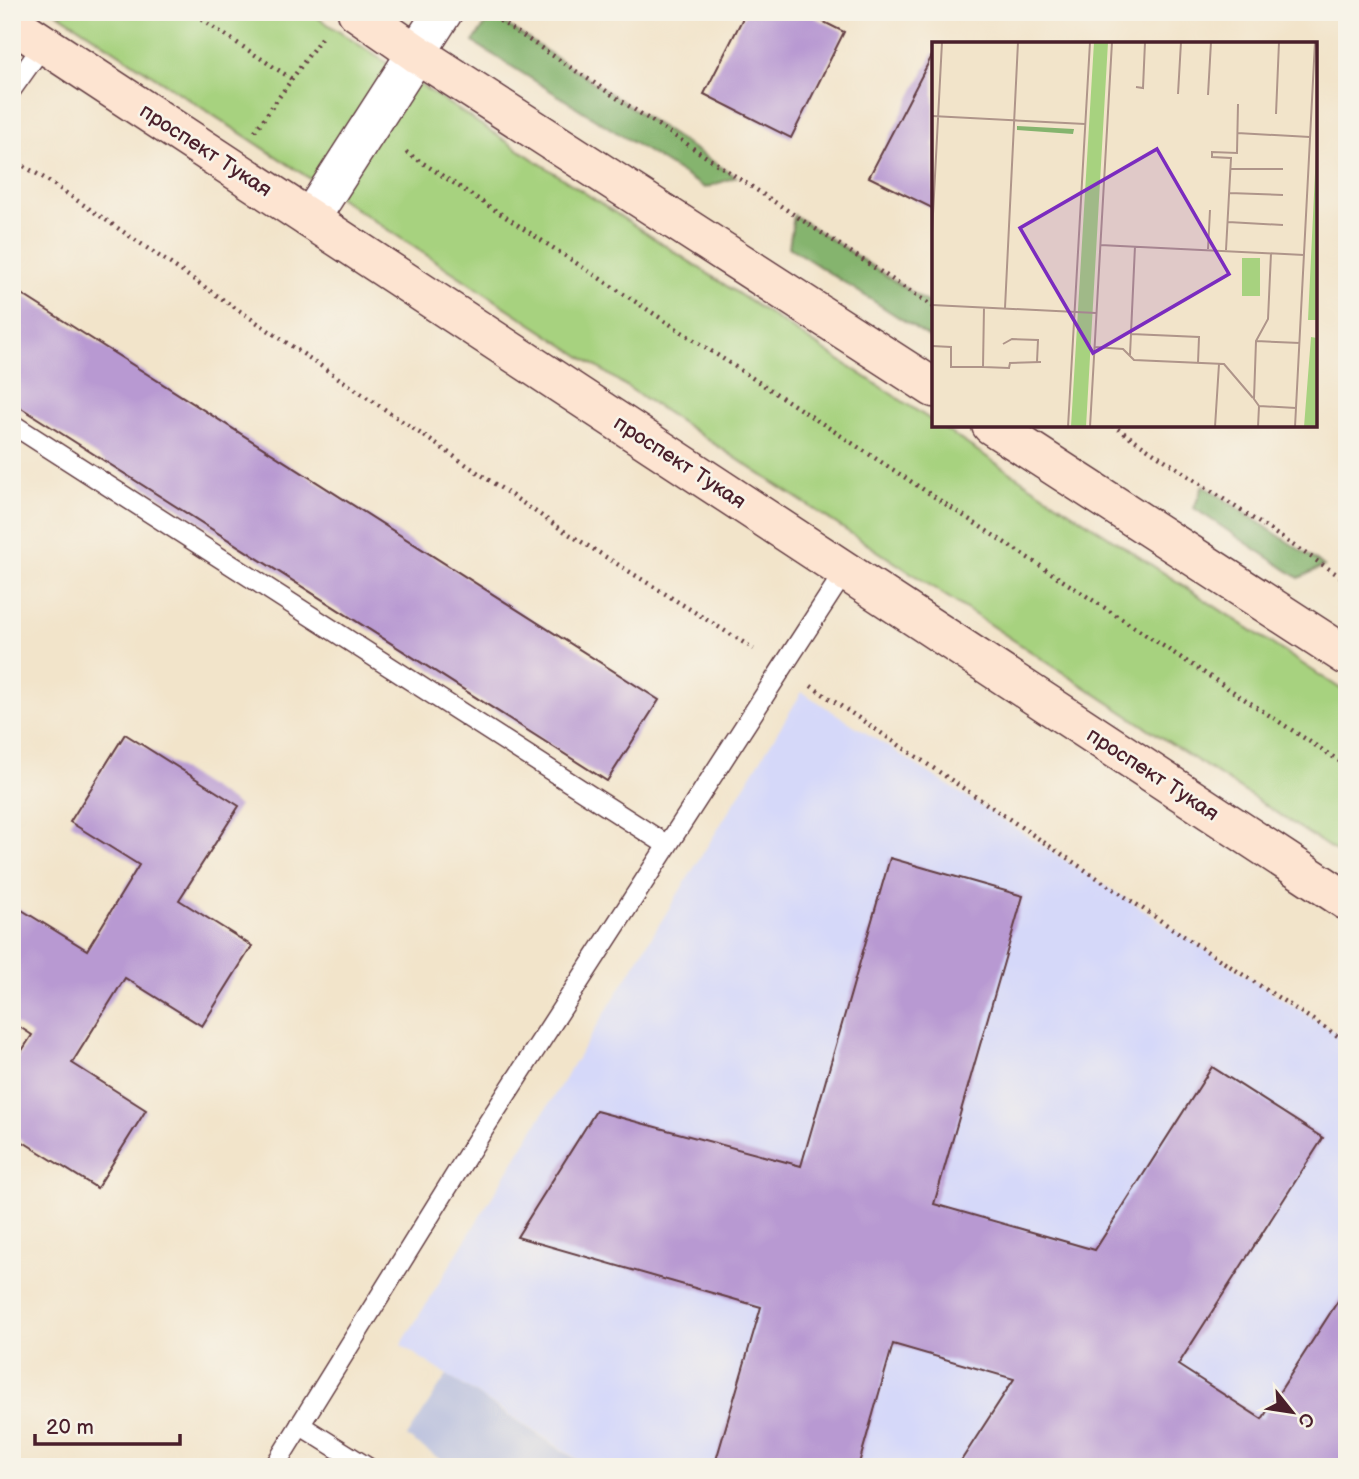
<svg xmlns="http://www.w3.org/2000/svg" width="1359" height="1479" font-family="'Balsamiq Sans',sans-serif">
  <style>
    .built { fill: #d5d8f9 }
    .industrial { fill: #bdc3de }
    .green { fill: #a7d27f; stroke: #787855; stroke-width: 2 }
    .forest { fill: #85b46e; stroke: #686a4c; stroke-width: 2 }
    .building { fill: #b899d2 }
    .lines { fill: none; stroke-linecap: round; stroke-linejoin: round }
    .service-casing { stroke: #633d43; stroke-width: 22 }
    .minor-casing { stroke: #633d43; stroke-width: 41 }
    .secondary-casing { stroke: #633d43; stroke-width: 41 }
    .path { stroke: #633d43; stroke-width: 4.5; stroke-dasharray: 2 5; stroke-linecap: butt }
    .service { stroke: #fff; stroke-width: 19 }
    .minor { stroke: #fff; stroke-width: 38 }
    .secondary { stroke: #fde4d1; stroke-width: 38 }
    .labels { text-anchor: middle; stroke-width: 5; stroke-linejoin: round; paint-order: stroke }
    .street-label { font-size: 21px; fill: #4a1f2b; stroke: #f7f3e8 }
    .inset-road { fill: none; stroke: #af958a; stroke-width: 2 }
    .view { fill: #7b2cbf; fill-opacity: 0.15; stroke: #7b2cbf; stroke-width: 3.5 }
    .inset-edge { fill: none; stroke: #4a1f2b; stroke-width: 3.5 }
  </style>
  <rect width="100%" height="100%" fill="#f7f3e8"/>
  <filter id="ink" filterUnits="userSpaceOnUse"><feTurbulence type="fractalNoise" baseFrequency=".0143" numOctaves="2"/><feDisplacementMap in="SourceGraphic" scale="14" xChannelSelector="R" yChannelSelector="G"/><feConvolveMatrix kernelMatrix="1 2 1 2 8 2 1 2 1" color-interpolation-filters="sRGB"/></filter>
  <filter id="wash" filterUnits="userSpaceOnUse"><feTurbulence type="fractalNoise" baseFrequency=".00686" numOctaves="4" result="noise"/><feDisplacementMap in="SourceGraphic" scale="28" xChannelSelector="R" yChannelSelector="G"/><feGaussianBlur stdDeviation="1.57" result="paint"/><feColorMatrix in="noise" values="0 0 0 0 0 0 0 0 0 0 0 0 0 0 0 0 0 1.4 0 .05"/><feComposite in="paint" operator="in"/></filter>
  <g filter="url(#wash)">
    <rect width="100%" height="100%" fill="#f2e4ca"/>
    <path class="built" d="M802,692L1347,1040V1467H589L401,1345Z"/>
    <path class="industrial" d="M447,1375L587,1467H452L407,1437Z"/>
    <path class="green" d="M56,12H309L934,422V425H938L1347,693V859Z"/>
    <g class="forest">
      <path d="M492,15L736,177L705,188L473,42Z"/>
      <path d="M794,215L934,307V340L789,247Z"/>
      <path d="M1203,485L1324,566L1299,578L1194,508Z"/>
    </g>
    <g id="blocks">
      <g class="building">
        <path d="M746,12H804L844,32L791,138L704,94Z"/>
        <path d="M934,52V209L869,177Z"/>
        <path d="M12,288L659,700L607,781L12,402Z"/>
        <path d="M125,734L239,806L179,900L252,946L202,1026L125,978L72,1063L146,1110L97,1188L12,1135V1066L32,1035L12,1022V904L87,950L139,865L70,822Z"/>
        <path d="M890,858L1023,896L934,1204L1095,1250L1212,1067L1323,1138L1178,1365L1262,1419L1347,1287V1467H957L1014,1379L893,1344L858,1467H714L761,1307L517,1237L596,1111L801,1166Z"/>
      </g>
    </g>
  </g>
  <g filter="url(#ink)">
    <use href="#blocks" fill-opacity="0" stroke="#633d43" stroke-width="2"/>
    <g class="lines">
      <g class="service-casing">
        <g id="service">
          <path d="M12,89L44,44"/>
          <path d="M12,424L667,845"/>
          <path d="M300,1425L367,1467"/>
          <path d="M274,1467L480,1135L845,571"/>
        </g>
      </g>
      <g class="minor-casing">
        <path id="minor" d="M310,219L443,12"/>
      </g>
      <g class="secondary-casing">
        <g id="secondary">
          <path d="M357,12L416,53L934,388"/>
          <path d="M12,23L1347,901"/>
          <path d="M991,425L1347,656"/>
        </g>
      </g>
      <g class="path">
        <path d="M190,12L292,79"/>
        <path d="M488,13L934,307"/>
        <path d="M255,131L321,38"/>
        <path d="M406,152L1347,766"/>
        <path d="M12,159L44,178L564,531L754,649"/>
        <path d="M1112,425L1347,581"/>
        <path d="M811,686L1194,943L1347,1042"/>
      </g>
      <use href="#service" class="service"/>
      <use href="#minor" class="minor"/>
      <use href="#secondary" class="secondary"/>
    </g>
  </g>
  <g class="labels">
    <g class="street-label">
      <text transform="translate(206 150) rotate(33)" y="7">проспект Тукая</text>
      <text transform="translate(680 462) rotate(33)" y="7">проспект Тукая</text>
      <text transform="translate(1153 774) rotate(33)" y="7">проспект Тукая</text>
    </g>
  </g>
  <g transform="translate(932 42)">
    <rect width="385" height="385" fill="#f2e4ca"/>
    <path d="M162,0H176L154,385H139ZM385,90V278H376ZM310,216H328V254H310ZM379,295L385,296V385H372Z" fill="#a7d27f"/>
    <path d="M85,84L142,87L141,92L85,88Z" fill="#85b46e"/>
    <path class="inset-road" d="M204,45L211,46L213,0M246,52L249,0M276,53L279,0M344,72L347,0M0,74L153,82M305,91L378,95M299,127H351M297,151L351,153M296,180L351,183M0,191L10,0M168,203L372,213M276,207L278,168M294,208L299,116L280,115V110L305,111L306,62M339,211L336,277L324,299L322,357L327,364L364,366M0,263L164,271M73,266L86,0M199,292L267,295L266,321M324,299L368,301M71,302L80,297L106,298L105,320M0,304L19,305V325H51L52,265M163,305L191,307L202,318L292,322L321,356M198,313L203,204M51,325L77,326L78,321L109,320M136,385L158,0M158,385L180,0M283,385L287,322M326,385L327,364M363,385L383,0"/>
    <path class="view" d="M225,107L297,232L161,311L88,186Z"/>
    <rect width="385" height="385" class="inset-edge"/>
  </g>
  <rect width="1359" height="1479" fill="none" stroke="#f7f3e8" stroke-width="42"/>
  <g transform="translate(1292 1412) rotate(120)" stroke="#f7f3e8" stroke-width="5" paint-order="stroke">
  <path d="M0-5L12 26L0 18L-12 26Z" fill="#4a1f2b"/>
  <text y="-10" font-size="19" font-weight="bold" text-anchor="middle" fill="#4a1f2b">С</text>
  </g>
  <path d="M35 1434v10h145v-10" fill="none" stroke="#4a1f2b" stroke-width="3.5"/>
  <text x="46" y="1434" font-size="21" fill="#4a1f2b" stroke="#f7f3e8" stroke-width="5" paint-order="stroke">20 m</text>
</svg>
